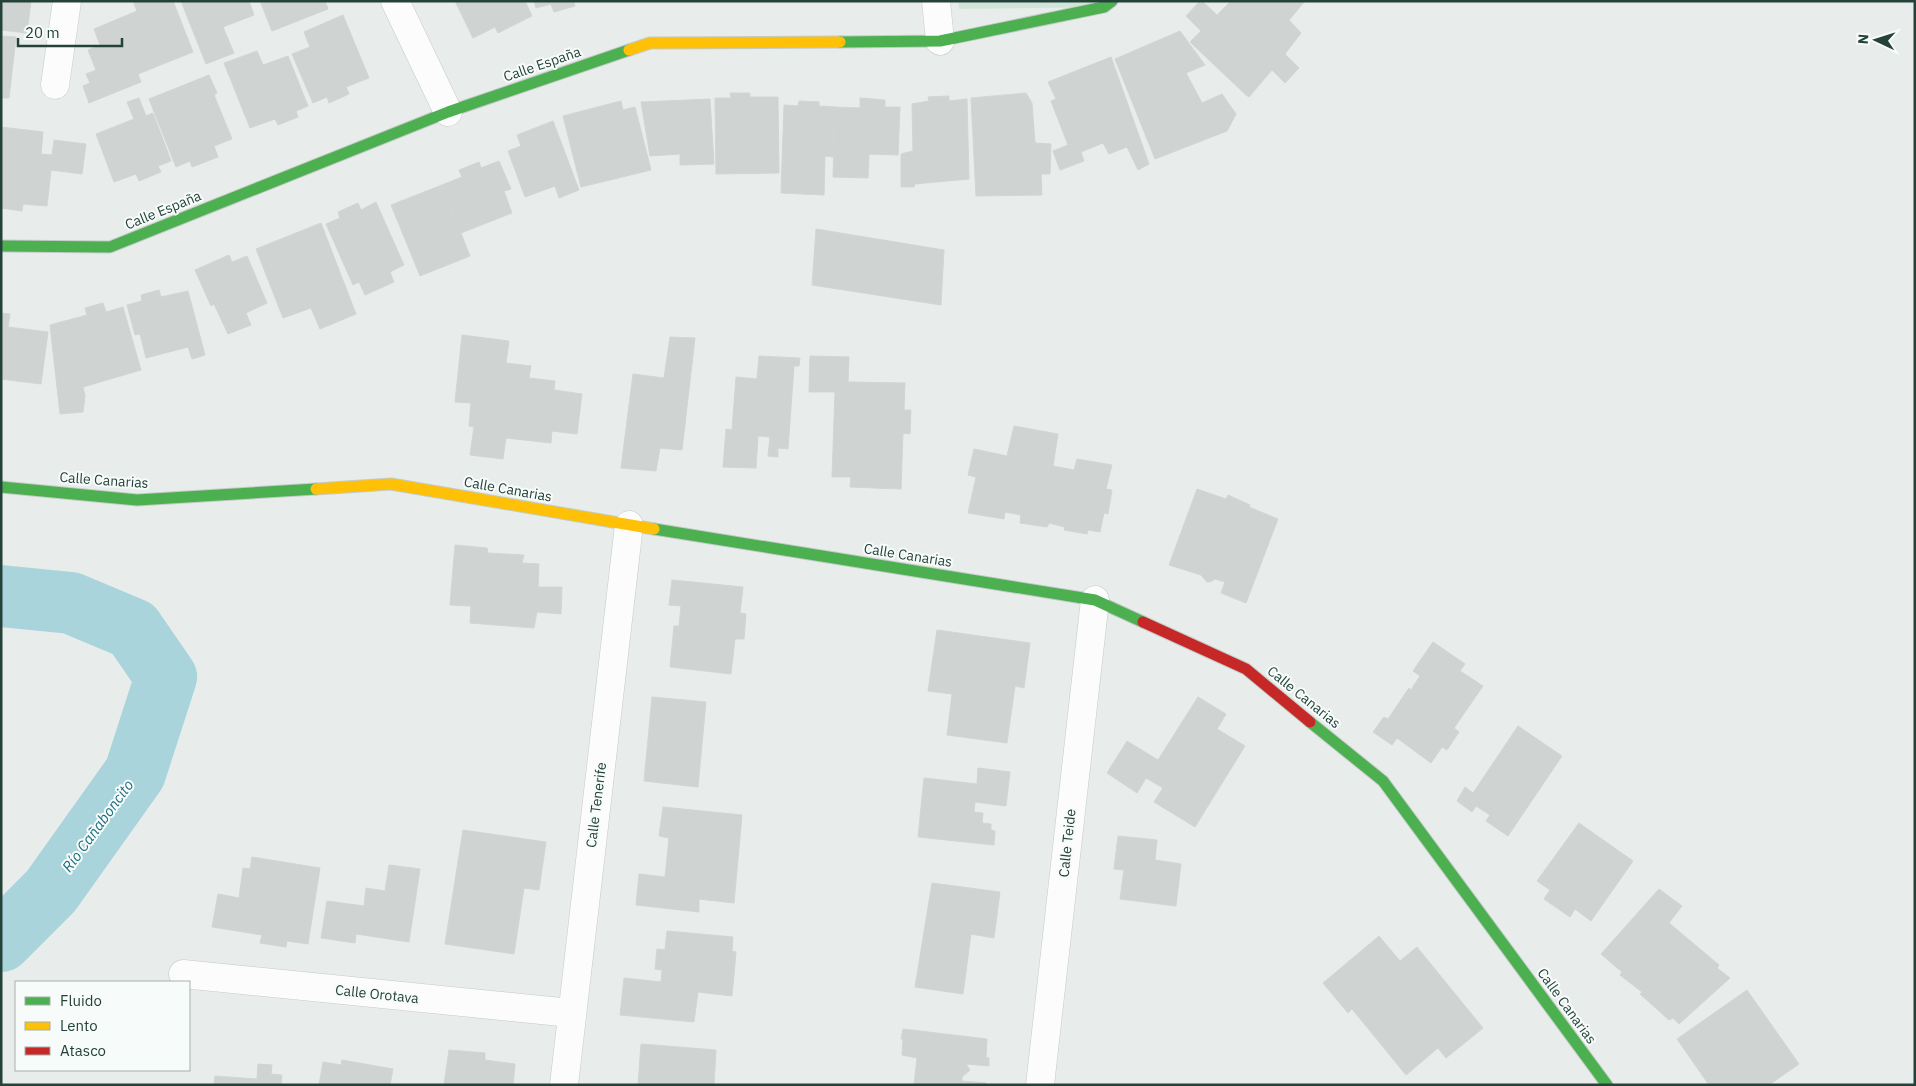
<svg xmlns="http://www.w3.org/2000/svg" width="1916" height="1086" font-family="'IBM Plex Sans',sans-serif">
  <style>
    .green { fill: #d1e6d8 }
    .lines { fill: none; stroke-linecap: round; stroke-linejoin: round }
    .river { stroke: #a9d4db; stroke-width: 62 }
    .building { fill: #cfd4d2; stroke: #d1d6d4 }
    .street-casing { stroke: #c5cac8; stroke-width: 29 }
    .fast-casing { stroke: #c3cbc8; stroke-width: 13 }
    .slow-casing { stroke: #c3cbc8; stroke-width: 13 }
    .jam-casing { stroke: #c3cbc8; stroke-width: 13 }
    .street { stroke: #fcfcfc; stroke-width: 28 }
    .fast { stroke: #4caf50; stroke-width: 11 }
    .slow { stroke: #ffc107; stroke-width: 11 }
    .jam { stroke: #c62828; stroke-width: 11 }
    .labels { text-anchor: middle; stroke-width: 4; stroke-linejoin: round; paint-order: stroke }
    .street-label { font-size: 14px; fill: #24423a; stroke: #f7fbf9 }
    .water-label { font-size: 15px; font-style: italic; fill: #1c6f80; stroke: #f7fbf9 }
  </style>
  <rect width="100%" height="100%" fill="#e8edeb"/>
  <path class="green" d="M958,1H1112L1104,7L959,9Z"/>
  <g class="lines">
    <path class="river" d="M1,596L71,603L133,629L166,677L135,773L51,891L1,941"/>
  </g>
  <g class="building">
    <path d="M1,1H31L27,33L1,30Z"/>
    <path d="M133,1H173L193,52L138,74L141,82L89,103L83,86L90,83L86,74L96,70L88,50L100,45L94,29L137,11Z"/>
    <path d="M181,1H249L254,15L223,27L234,53L206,64Z"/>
    <path d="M260,1H325L328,9L272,31Z"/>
    <path d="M455,1H525L532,16L498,33L495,27L473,38Z"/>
    <path d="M534,1H574L575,6L554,12L551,4L536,8Z"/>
    <path d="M1200,1H1202L1217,15L1231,1H1305L1289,20L1301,33L1285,54L1299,68L1285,83L1272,70L1249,97L1246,95L1190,42L1201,31L1186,16Z"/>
    <path d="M343,15L369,78L346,87L349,94L329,103L327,97L313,103L292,54L310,47L304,32Z"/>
    <path d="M1180,31L1205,65L1186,73L1202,103L1222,94L1236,114L1227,131L1155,159L1115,59Z"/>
    <path d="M1,36L16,37L9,98H1Z"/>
    <path d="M257,51L263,65L288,56L308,106L296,111L298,117L278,125L275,119L250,128L224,63Z"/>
    <path d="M1111,57L1149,164L1138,170L1127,147L1109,154L1103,143L1081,152L1084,161L1060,170L1053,151L1068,145L1051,101L1056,99L1048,82Z"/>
    <path d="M209,75L217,93L214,95L232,139L214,146L218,157L192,167L190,161L176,167L149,99Z"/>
    <path d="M730,93H750V97H778L779,173L716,174L715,98H731Z"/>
    <path d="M1026,93L1032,103L1035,143L1051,144L1050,174H1041L1042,195L976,196L971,98Z"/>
    <path d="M949,96V101L967,99L969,179L915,184L914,187H901V154L913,151L912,104L929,101L928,97Z"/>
    <path d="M139,98L146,116L153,113L171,161L158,166L161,172L139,181L136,174L114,182L96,134L134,119L127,102Z"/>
    <path d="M860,98L885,100V107H900L898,155L869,154L868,178L833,177L835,107L860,108Z"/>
    <path d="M710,99L714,164L680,165V154L650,156L641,102Z"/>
    <path d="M621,101L623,110L635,107L651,170L581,187L563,116Z"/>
    <path d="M799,101L819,102V106L835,107L833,157L825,156L824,195L781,193L784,105L798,106Z"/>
    <path d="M553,121L579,190L559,198L555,186L525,197L508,151L521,146L517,135Z"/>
    <path d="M1,127L43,132L41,154L52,155L54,140L86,144L82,174L51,170L47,206L23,204L22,211L1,208Z"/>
    <path d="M499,161L511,189L504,191L512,213L461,233L442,185L462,177L459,170L479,162L481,168Z"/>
    <path d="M442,185L470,256L420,276L391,205Z"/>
    <path d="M376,202L404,265L390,272L394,282L365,295L359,282L353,285L326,224L340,218L338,212L358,203L361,210Z"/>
    <path d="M321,223L356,314L320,329L311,308L283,318L256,249Z"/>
    <path d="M816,229L944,250L941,305L812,285Z"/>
    <path d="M229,255L232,262L247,256L267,303L246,313L251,325L228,334L214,304L211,306L195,270Z"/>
    <path d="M159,290L161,297L188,291L205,355L192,359L188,347L146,358L140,334L135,335L127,305L142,301L141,295Z"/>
    <path d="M103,303L106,312L123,307L141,370L83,387L85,396L83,412L60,414L50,325L87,315L85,308Z"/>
    <path d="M1,313L10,314L8,327L48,332L41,384L1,379Z"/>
    <path d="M462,335L509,341L506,363L531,366L529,378L555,381L554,390L582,394L577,434L552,431L551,443L506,438L503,459L470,455L474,427L469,426L471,403L455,402Z"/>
    <path d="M670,337L695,338L682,450L660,448L656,471L621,468L633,374L664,378Z"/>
    <path d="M759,356L800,358L799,366H794L788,449L778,448V457L768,456L770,437L758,436L756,468L723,467L726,429L732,430L736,377L757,379Z"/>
    <path d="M810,356L849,357L848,382L905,383L904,410H911L910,434L903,433L901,489L850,487L851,477H832L835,392H809Z"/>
    <path d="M1014,426L1058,434L1053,466L1074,470L1077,459L1112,465L1106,489L1112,490L1108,514L1104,513L1100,532L1088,530L1087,534L1064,530L1065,527L1049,523L1047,527L1020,523L1021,515L1005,512L1004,519L968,513L976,477L968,475L974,449L1007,456Z"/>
    <path d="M1197,489L1226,499L1228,495L1250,505L1249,507L1278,519L1246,603L1221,593L1225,582L1215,579L1210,582H1207L1201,575L1169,565Z"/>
    <path d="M455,545L487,548L488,553L524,555L522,563L539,564L538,587H562L561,614L537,612L534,628L470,623L471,606L450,605Z"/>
    <path d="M672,580L743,587L740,613L746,614L744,639H735L731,674L670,667L674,626H679L681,606L669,605Z"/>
    <path d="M937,630L1030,643L1024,688L1015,686L1007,743L947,735L952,694L928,691Z"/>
    <path d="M1433,642L1465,664L1460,671L1483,686L1454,728L1459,732L1447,750L1442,747L1431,763L1397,738L1392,745L1373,732L1384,717L1388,719L1409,688L1411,690L1420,676L1413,671Z"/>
    <path d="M652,697L706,702L698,787L644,781Z"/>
    <path d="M1198,697L1226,714L1217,729L1245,746L1195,827L1154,802L1163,788L1146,778L1137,793L1107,773L1127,741L1158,760Z"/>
    <path d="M1518,726L1562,756L1508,836L1486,821L1490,815L1476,806L1472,812L1457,801L1465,787L1473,793Z"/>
    <path d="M978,768L1010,772L1006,806L975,802L974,812L983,813L982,823L991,824V830L995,831L994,845L918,837L924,778L977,784Z"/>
    <path d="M663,807L742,815L734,903L699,899V912L636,905L639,874L665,877L669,838L659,836Z"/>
    <path d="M1579,823L1633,861L1591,921L1575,909L1570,917L1544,899L1550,890L1537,881Z"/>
    <path d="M463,830L546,842L539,890L524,888L514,954L445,944Z"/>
    <path d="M1118,836L1157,840L1155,860L1181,864L1176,906L1120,899L1124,870L1114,869Z"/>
    <path d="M252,857L320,868L308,944L287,941L286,947L260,943L262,935L212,927L218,894L239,898L243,868L250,869Z"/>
    <path d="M389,865L420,869L409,942L356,934L355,943L321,938L327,901L364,906L366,888L385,891Z"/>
    <path d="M932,883L1000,892L994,938L971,934L963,994L915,987Z"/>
    <path d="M1659,889L1682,906L1669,923L1719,965L1717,968L1730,978L1679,1024L1673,1018L1669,1020L1640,994L1642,992L1620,975L1622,972L1601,954Z"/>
    <path d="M667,931L733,937L732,951L736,952L732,996L698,992L694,1022L620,1015L624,978L661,982L662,970L655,969L657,949L665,950Z"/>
    <path d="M1379,936L1400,961L1417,947L1483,1028L1446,1058L1438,1048L1406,1075L1352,1009L1348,1013L1323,983Z"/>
    <path d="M1747,990L1799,1064L1769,1085H1709L1677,1039Z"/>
    <path d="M903,1029L987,1039L986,1057L989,1058V1066L966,1064L970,1070L962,1077V1081L986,1083V1085H914L917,1058L902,1055L903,1039H901Z"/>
    <path d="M641,1044L716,1050L714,1085H638Z"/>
    <path d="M449,1050L485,1053V1060L515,1064L513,1085H444Z"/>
    <path d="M342,1060L393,1069L390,1085H319L323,1062L341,1065Z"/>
    <path d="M258,1064L272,1065L271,1074L282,1075L281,1085H214L215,1076L257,1079Z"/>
  </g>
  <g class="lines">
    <g class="street-casing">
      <g id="street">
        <path d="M395,1L448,112"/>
        <path d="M936,1L940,41"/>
        <path d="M55,85L67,1"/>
        <path d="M183,974L571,1013"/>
        <path d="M564,1085L629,525"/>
        <path d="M1040,1085L1095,600"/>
      </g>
    </g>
    <g class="fast-casing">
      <g id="fast">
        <path d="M840,42L940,41L1104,7L1112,1"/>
        <path d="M1,246L110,247L448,112L629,50"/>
        <path d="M1,487L137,500L316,489"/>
        <path d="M654,529L1095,600L1143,622"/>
        <path d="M1310,722L1383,781L1607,1085"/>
      </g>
    </g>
    <g class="slow-casing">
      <g id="slow">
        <path d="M629,50L650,43L840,42"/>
        <path d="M316,489L391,484L654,529"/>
      </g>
    </g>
    <g class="jam-casing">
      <path id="jam" d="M1143,622L1246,669L1310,722"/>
    </g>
    <use href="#street" class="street"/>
    <use href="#fast" class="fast"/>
    <use href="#slow" class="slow"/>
    <use href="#jam" class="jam"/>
  </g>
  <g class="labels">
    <g class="street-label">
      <text transform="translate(542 64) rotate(-19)" y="5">Calle España</text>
      <text transform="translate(163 210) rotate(-22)" y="5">Calle España</text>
      <text transform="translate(104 480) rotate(4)" y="5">Calle Canarias</text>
      <text transform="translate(508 489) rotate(10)" y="5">Calle Canarias</text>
      <text transform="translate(908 555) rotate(9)" y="5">Calle Canarias</text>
      <text transform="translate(1304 697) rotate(39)" y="5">Calle Canarias</text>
      <text transform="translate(596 805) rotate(-83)" y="5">Calle Tenerife</text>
      <text transform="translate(1067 843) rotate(-84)" y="5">Calle Teide</text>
      <text transform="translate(377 994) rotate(6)" y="5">Calle Orotava</text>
      <text transform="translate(1567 1006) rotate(54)" y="5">Calle Canarias</text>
    </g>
    <g class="water-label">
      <text transform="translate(98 826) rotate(-54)" y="5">Río Cañaboncito</text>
    </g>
  </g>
  <rect width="1916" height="1086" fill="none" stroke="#24423a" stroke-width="5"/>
  <rect x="15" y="981" width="175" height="90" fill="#f7fbf9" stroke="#a3b1ad"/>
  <rect x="25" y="997" width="25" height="8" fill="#4caf50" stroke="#a3b1ad"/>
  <text x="60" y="1006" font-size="15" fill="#24423a">Fluido</text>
  <rect x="25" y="1022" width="25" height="8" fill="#ffc107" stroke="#a3b1ad"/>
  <text x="60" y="1031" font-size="15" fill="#24423a">Lento</text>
  <rect x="25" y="1047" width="25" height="8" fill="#c62828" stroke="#a3b1ad"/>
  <text x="60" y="1056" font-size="15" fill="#24423a">Atasco</text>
  <g transform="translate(1876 40) rotate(274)" stroke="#f7fbf9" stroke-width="4" paint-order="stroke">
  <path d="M0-4L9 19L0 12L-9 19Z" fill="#24423a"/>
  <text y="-8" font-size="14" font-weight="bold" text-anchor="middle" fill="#24423a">N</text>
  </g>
  <path d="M18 38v8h104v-8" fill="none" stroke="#24423a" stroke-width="2.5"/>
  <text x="25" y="38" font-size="15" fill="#24423a" stroke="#f7fbf9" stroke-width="4" paint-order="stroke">20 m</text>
</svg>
